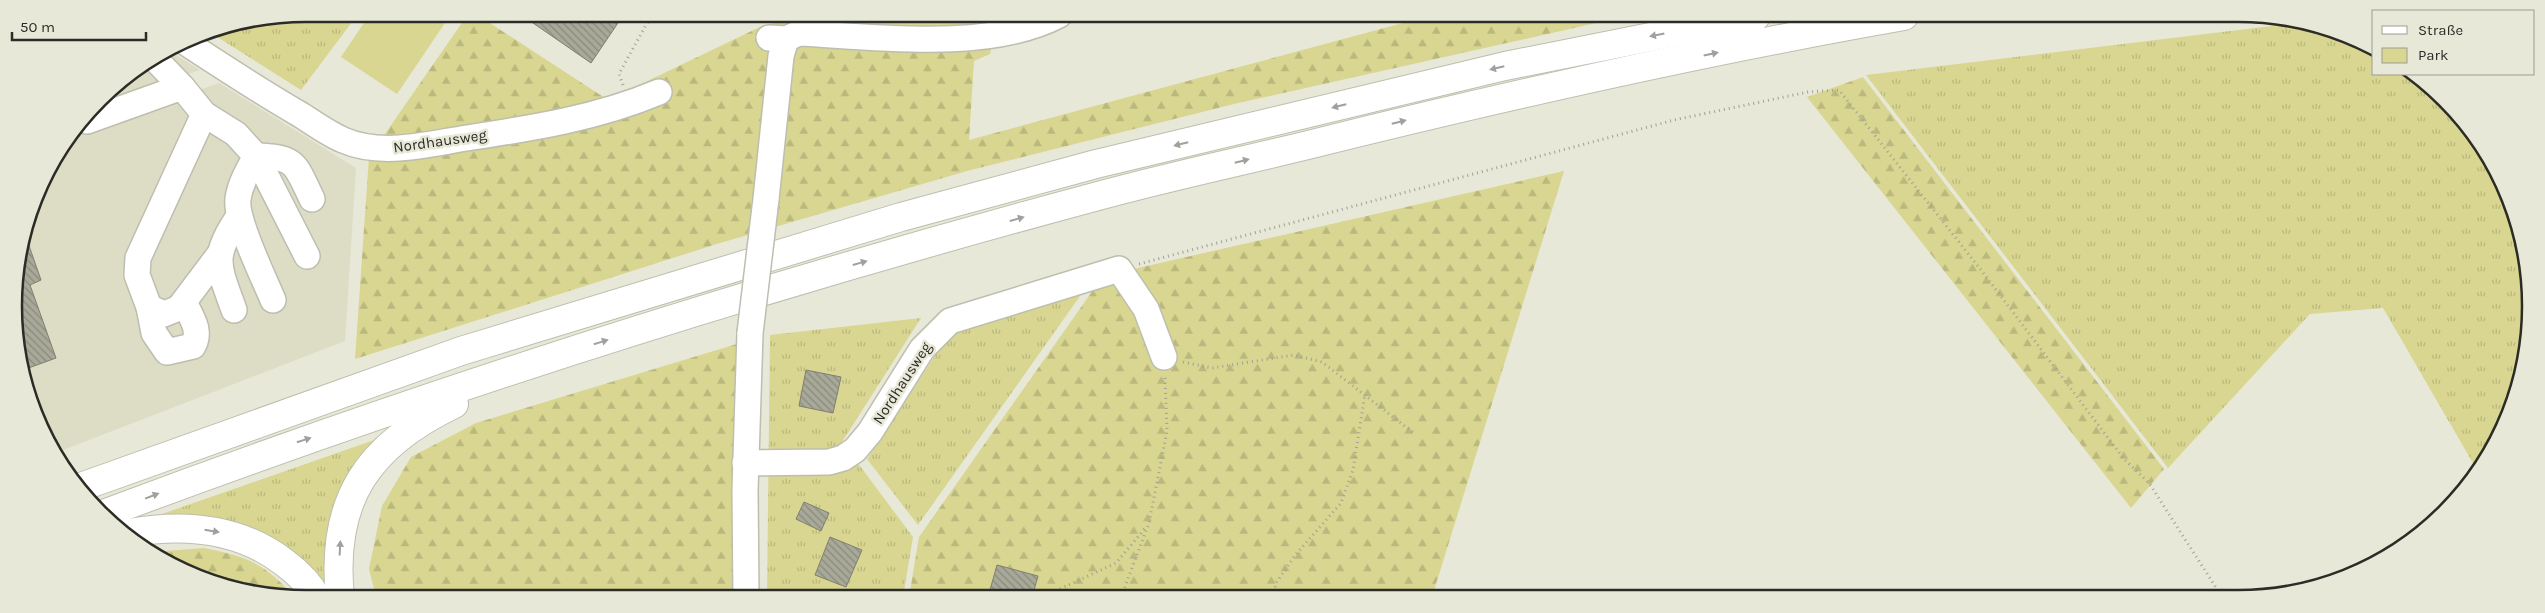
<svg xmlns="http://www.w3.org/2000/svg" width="2545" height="613" font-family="Karla,sans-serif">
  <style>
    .built { fill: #ddddc6 }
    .grass { fill: url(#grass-tufts) }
    .forest { fill: url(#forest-firs) }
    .green { fill: #d8d690 }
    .building { fill: url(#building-back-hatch); stroke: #7f7f70 }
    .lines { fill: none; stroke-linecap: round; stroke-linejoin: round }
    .minor-casing { stroke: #bebeaf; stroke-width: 28 }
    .highway-casing { stroke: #bebeaf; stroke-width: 30 }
    .path { stroke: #a1a195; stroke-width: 3; stroke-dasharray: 1 4; stroke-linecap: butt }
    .minor { stroke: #fff; stroke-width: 25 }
    .highway { stroke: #fff; stroke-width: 28 }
    .minor-bridge-casing { stroke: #bebeaf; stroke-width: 28; stroke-linecap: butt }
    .minor-bridge { stroke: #fff; stroke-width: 25 }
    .oneway { fill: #a0a09d }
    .labels { text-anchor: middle; stroke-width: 5; stroke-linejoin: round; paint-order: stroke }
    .street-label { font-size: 15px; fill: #2c2c26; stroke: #e8e8d8 }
    .rim { fill: none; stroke: #2c2c26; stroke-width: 2.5 }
  </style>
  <defs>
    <pattern id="grass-tufts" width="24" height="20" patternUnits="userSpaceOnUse" patternTransform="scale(1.25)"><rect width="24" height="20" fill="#d8d690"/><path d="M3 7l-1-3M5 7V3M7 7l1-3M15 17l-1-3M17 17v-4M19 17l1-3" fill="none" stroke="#bab87c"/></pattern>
    <pattern id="forest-firs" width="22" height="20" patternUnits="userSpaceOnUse" patternTransform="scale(1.25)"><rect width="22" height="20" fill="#d8d690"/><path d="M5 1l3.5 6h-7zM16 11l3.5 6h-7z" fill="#bab87c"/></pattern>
    <pattern id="building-back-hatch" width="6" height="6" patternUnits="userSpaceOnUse" patternTransform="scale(1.25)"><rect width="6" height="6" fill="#a9a99a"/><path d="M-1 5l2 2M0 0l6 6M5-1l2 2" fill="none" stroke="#8a8a7d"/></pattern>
  </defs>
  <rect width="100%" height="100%" fill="#e8e8d8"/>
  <g class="built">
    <path d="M170,51L200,70L99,105L113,87Z"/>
    <path d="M219,83L356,168L345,341L58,452L24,383L14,287L44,177L78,133Z"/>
  </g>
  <g class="grass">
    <path d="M307,14H358L301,90L211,33Z"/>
    <path d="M2296,23L2374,49V74H2409L2471,129L2521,231L2529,345L2501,436L2477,470L2383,308L2310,314L2168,468L1866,75Z"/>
    <path d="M1085,289L918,525L867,459L948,336Z"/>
    <path d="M921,318L842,442L913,537L903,597H767L770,335Z"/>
    <path d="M380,438L331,597L302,565L142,521Z"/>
  </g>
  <g class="forest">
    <path d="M468,14H476L608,100L762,26L813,14L1020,15L998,20L990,54L974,61L969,140L1414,20L1439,15H1632L1234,104L967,171L720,243L355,359L369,157Z"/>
    <path d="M1863,77L2164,469L2131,508L1807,97Z"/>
    <path d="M1564,171L1432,597H909L919,537L1103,276Z"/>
    <path d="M740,343L739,597H376L369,569L382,506L411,457L476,423Z"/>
    <path d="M204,548C249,557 263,563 295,597H268L160,560L152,552Z"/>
  </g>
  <path class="green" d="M370,14H451L397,94L341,57Z"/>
  <g class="building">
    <path d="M520,14H624L591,63Z"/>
    <path d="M27,240L41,280L30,285L56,358L23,370L14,287Z"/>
    <path d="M806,370L841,377L833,413L799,406Z"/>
    <path d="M804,502L829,513L821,531L796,519Z"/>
    <path d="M830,537L862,550L846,587L815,575Z"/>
    <path d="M997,565L1038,576L1032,597H988Z"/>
  </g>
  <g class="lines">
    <g class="minor-casing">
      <g id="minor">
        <path d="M769,38L786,39L799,33C876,37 989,52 1059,15"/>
        <path d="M185,42C223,67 261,92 301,115C315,124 329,134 343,140C382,157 428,144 467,138C533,128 597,118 659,92"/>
        <path d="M156,60L182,87"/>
        <path d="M204,114L138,258L137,275L149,307L164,314L179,308L219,255"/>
        <path d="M87,121L182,87L204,114L236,134L256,156L307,256"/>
        <path d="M766,199L781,56L786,39"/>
        <path d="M273,300C264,278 235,220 238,199C240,183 249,169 256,156C297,157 295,164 312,199"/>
        <path d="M149,307L154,333L167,352L193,346C202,331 191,317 184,302"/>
        <path d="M234,310C218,265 211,258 239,216"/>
        <path d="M745,463L829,462L843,458L855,450L870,432L922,349L950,321L1119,269L1146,309L1164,357"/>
        <path d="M746,597L745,490L750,333"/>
      </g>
    </g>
    <g class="highway-casing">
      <g id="highway">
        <path d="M78,488L461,351L901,217L1096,164L1505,66L1756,16"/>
        <path d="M106,513C431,391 763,286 1098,196C1167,177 1238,162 1308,145C1505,96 1704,51 1904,16"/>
        <path d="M129,533C185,523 240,528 285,563C297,572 309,583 316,597"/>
        <path d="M340,597C330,500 368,445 454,404"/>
      </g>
    </g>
    <g class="path">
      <path d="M623,85L619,74L652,14"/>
      <path d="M1139,264L1674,120L1808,92L1839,90L1981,270L2124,459L2149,483L2222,597"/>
      <path d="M1183,362L1212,368L1294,355L1322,362L1415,434"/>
      <path d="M1060,589L1116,563L1147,526"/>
      <path d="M1121,597L1149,523L1167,431L1165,377"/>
      <path d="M1273,597L1276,583L1296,554L1341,503L1353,470L1365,394"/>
    </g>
    <use href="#minor" class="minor"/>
    <use href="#highway" class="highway"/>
    <g class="minor-bridge-casing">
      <path id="minor-bridge" d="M750,333L766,199"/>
    </g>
    <use href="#minor-bridge" class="minor-bridge"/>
  </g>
  <defs><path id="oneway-solid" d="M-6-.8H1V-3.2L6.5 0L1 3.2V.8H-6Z" transform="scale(1.25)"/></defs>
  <g class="oneway">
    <use href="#oneway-solid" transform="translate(1657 35) rotate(169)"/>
    <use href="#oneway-solid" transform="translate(1711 54) rotate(-12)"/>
    <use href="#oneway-solid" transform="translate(1497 68) rotate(167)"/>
    <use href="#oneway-solid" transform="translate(1339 106) rotate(166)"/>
    <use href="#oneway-solid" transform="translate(1399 122) rotate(-14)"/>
    <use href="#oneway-solid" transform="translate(1181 144) rotate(166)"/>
    <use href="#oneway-solid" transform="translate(1242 161) rotate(-14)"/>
    <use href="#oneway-solid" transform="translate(1017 219) rotate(-16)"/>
    <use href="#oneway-solid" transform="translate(860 263) rotate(-16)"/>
    <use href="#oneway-solid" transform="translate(601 342) rotate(-17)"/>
    <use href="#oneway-solid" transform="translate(304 440) rotate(-18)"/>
    <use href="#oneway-solid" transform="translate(152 496) rotate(-21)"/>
    <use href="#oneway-solid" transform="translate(212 531) rotate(9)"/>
    <use href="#oneway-solid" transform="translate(340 548) rotate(-87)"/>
  </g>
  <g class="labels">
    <g class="street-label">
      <text transform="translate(440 141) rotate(-8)" y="5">Nordhausweg</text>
      <text transform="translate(902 383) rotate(-57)" y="5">Nordhausweg</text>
    </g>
  </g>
  <path d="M0 0H2545V613H0ZM306 22H2238A284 284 0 0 1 2522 306V306A284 284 0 0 1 2238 590H306A284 284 0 0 1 22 306V306A284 284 0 0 1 306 22Z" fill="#e8e8d8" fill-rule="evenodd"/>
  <path class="rim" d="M306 22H2238A284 284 0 0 1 2522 306V306A284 284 0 0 1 2238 590H306A284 284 0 0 1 22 306V306A284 284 0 0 1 306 22Z"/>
  <rect x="2372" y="10" width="162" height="65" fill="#e8e8d8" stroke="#9d9d91"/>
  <rect x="2382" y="26" width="25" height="8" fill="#ffffff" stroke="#9d9d91"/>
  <text x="2418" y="35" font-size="15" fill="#2c2c26">Straße</text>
  <rect x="2382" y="48" width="25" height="15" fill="#d8d690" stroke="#9d9d91"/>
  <text x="2418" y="60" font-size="15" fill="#2c2c26">Park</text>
  <path d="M12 32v8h134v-8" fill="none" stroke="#2c2c26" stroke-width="2.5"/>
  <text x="20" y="32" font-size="15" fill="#2c2c26" stroke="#e8e8d8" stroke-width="4" paint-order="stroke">50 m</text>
</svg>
